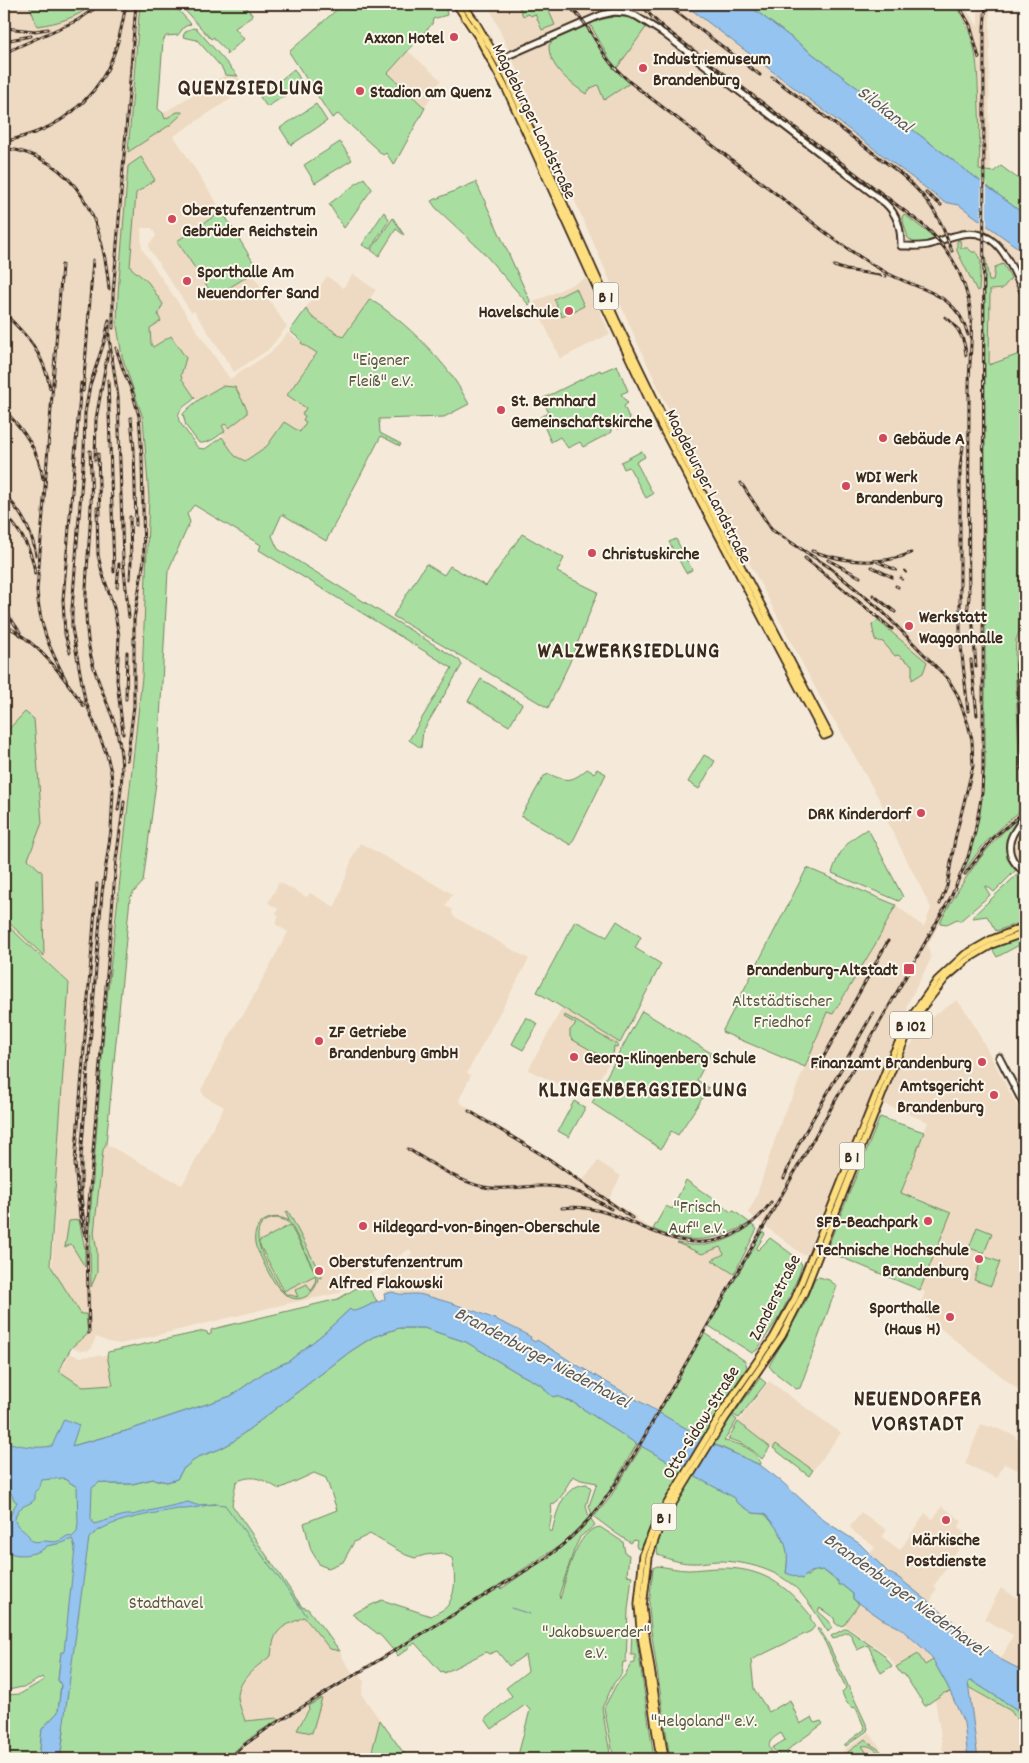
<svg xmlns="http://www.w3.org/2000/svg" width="1029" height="1763" font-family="Dekko,sans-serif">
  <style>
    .built { fill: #eedac2; fill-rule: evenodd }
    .green { fill: #a9dea1; stroke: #728460; fill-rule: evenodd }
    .water { fill: #94c4ef; stroke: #70869b; fill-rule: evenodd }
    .pier { fill: #f5ead9 }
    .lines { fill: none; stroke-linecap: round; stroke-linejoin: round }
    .stream { stroke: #70869b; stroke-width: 1 }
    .secondary-casing { stroke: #3b2a1e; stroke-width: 9 }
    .primary-casing { stroke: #3b2a1e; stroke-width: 9 }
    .secondary { stroke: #fbf7ec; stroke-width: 5 }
    .primary { stroke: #fedf80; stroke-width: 5.5 }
    .rail-casing { stroke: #3b2a1e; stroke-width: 3 }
    .rail { stroke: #fbf7ec; stroke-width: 1; stroke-dasharray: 4; stroke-linecap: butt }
    .poi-dot { fill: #d1495b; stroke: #fbf7ec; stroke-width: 2 }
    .labels { text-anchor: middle; stroke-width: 4; stroke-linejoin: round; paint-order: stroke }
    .shield { fill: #fbf7ec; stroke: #75685c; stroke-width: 1 }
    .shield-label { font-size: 16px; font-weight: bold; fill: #3b2a1e }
    .poi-label { font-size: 18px; font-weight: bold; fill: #3b2a1e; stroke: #fbf7ec; text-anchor: start }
    .street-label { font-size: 18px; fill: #3b2a1e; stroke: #fbf7ec }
    .park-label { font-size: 18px; fill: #56573f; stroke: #fbf7ec }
    .water-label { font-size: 19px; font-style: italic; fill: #56585d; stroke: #fbf7ec }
    .district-label { font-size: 22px; font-weight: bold; letter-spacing: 1px; fill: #3b2a1e; stroke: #fbf7ec }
  </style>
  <rect width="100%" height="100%" fill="#f5ead9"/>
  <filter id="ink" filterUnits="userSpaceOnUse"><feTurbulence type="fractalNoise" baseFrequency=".02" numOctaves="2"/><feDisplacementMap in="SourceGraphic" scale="10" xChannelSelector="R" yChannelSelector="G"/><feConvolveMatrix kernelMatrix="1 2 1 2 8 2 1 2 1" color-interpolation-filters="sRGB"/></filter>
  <g filter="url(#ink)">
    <g class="built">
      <path d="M4,4H140L128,152L165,120L163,113L225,75L238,76L241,82L231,92L232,98L174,136L222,211L177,241L214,297L248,276L255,278L287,327L268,350L234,372L194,311L191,312L149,249V244L156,236L152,228H141L142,249L230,379L271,352L288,333L317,353L287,395L306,408V422L300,432L284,422L267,446L245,461L239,459L235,456L222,437L225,431L222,426L225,423L228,428L222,386L197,401L182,379L181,371L185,362L170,336L153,348L151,344L150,328L158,315L148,282L130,267L136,193L128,166L118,293L117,326L122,356L143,418L149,498L142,677L105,1017L91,1206L90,1249L97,1251L94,1233L103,1150L106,1144L182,1185L224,1107L204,1096L201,1090L239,1018L242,1017L288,932L275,924L279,916L276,914L278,909L268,903L279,882L307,897L310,893L335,907L353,856L360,843L453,894L445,906L452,909L453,916L529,959L467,1073L471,1075L459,1100L462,1104L547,1156L583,1180L598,1161L621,1176L609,1199L638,1218L637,1220L677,1243L702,1254L720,1246L724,1253L712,1260L734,1274L657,1411L537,1340L535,1342L530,1339L531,1336L489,1315L462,1305L419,1294L405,1295L393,1292L386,1294L381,1274L412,1254L410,1249L340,1293L281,1305L121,1344L108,1342L96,1337L91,1350L82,1351L72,1348L51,1281L62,1079L70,983L4,920Z"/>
      <path d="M488,4H684L944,202L959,205L1025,253V868H1023L1015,861L1012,852V841L1024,821L1018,818L996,838L977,862L958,888L928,945L931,959L907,1005L908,1012L885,1062L808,1253L803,1255L748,1213L756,1197L783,1115L793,1096L827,1011L833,1014L876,943L896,905L924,927L931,908L885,817L884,808L836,723L829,714L671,415L637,342ZM902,217L936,238L922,243L912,242Z"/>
      <path d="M954,4H962L978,26V4H990L989,150L991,171L979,170L980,137L978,72L976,52L968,27Z"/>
      <path d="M408,51L441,80L425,108L388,73Z"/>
      <path d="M353,274L376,290L343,337L312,317L308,310L305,309L327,276L343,288Z"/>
      <path d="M586,278L610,334L560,359L534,302Z"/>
      <path d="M957,1000L970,1017L1025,1121V1363L1023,1371L1025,1375V1395L918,1311L925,1292L920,1290L940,1243L901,1193L928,1122L883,1104L882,1102L892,1075L903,1055L932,1017Z"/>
      <path d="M562,1008L620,1043L600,1078L598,1077L594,1084L584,1079L576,1093L528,1070Z"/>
      <path d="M68,1353L80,1357L107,1355L114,1385L83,1387L75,1383L59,1371L66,1362Z"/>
      <path d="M769,1381L841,1433L809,1476L738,1422Z"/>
      <path d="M981,1424L990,1427L991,1426L1016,1436L1015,1438L1025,1443V1466L1023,1472L1004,1464L997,1478L965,1464Z"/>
      <path d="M942,1506L962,1521L958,1528L968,1535L934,1586L937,1588L930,1603L876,1561L870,1554L875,1547L855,1533L850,1527L861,1512L887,1530L882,1537L900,1550L925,1513L933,1519Z"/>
      <path d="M1001,1588L1021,1600L1025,1594V1672L1001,1659L1013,1635L984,1619Z"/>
      <path d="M859,1604L900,1628L925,1650L933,1660L926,1665L917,1654L896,1667L885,1653L844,1625Z"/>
      <path d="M304,1617L330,1649L340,1651L344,1660L353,1673L278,1720L277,1718L245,1721L238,1699L240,1687L252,1670L271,1656L273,1640L280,1628Z"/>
      <path d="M361,1674L364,1682L362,1695L380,1720L370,1759H232L256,1739L308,1706L309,1709L301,1720L312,1733L322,1698Z"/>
      <path d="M968,1687L1011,1711L1022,1727H1025V1759H978Z"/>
      <path d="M951,1692L964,1723L968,1759L929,1758L943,1751L935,1699L944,1693Z"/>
      <path d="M869,1732L888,1759H832Z"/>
    </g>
    <g class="green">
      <path d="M29,4H93C77,18 58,23 37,26Z"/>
      <path d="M140,4H173L191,24L184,27L178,35L166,36L163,41L158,109L163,113L165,119L177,112H182V114L170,125L128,152Z"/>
      <path d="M179,4H244L253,16L235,28L244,39L226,55L227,52C223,46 216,43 214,37L211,39Z"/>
      <path d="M343,4H445L447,15L433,19L432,24L388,73L425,108L394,165L386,153L383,155L338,114L332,118L289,52Z"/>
      <path d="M518,4H546L555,25L542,30L535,14L531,16L529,14L523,16Z"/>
      <path d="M747,4H802L812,11L820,4H954C979,39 977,67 979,108C980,129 980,149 979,170L993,172L1001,166L1025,184V215Z"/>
      <path d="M618,16L631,18L647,26L617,68L609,58L590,24L599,20Z"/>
      <path d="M586,26L611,66L630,83L604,100L598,85L591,88L586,94C570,83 548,66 549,45L554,40Z"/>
      <path d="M193,28L197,29L238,76L225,75L222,68L197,40L183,37C184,31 188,30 193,28Z"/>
      <path d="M294,69L303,84L267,107L260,97Z"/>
      <path d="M316,104L327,121L291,145L280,128Z"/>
      <path d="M340,142L352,160L315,183L304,165Z"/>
      <path d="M141,157L155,180L136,193L130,267L148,282L163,304L158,315L161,321L150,328L151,344L153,347L171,336L186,358L181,375L182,379L195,398C187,406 176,408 179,421L198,448L205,449L222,437L235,456L245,461L267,446L284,422L300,432L306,422L303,420L305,416L302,414L306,408L287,395L317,353L301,343L302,341L290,331L306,309L312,317L343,337L370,299C399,318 424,341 446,368C455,379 462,392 469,404L444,417L379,419L380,433L401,444L400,446L381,436L326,541L282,514L272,536L278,549L459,660L462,665L423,731L421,748L409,740L452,668L259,550L261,545L194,505L187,514L190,522L168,571L157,775L143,882L133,893L130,898L106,1144L103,1150L94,1233L97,1251V1273L91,1287L90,1249L91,1206L105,1017L142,677L149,498L143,418L122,356L117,326L118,293L128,166Z"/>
      <path d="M364,178L372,189L344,228L329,204Z"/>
      <path d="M476,182L531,303L529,305L481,250L436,208L431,201Z"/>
      <path d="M222,211L258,270L214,297L177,241Z"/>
      <path d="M384,212L389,219L388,222L370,249L362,245Z"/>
      <path d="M904,214L936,239L922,243H912V241L908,238L902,217Z"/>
      <path d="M393,218L404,235L396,229L379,256L371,250Z"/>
      <path d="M960,240L961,248H968L972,252H976L981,261L979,290L977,291L957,251V241Z"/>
      <path d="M985,255L989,281H993L995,267L1003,264L1011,278L1002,289L990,290L989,365L1025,352V426H1022V502H1025V617L1016,640L1015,659L1021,805L1019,812L1008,821L985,843L963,872L980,815L985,768Z"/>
      <path d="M576,288L584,306L562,317L554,299Z"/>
      <path d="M617,365L628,391L621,394L628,403L624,406L630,420L625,426L618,429L615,425L610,428L612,432L583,447L580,442L568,448L560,437L551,442L540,417L549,413L542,399L600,370L601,372Z"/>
      <path d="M222,386L235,387L247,409V414L229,428L225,424L222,426L225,431C218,436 209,444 199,443L186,426L183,414C193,402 208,394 222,386Z"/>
      <path d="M642,451L645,457L636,462L653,494L646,498L629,467L624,469L621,462Z"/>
      <path d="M522,534L564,558L557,572L598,592L569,664L548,708L393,616L426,564L444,575L450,566L486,586Z"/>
      <path d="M676,539L692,570L686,573L669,542Z"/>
      <path d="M877,620L927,662L923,673L912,680V665L898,655L895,656L883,642L875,640L872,625Z"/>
      <path d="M481,679L522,704L509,726L468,701Z"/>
      <path d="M25,712L34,719L42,823L28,859L42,872L44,956L4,918V734Z"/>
      <path d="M704,755L715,761L699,789L688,782Z"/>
      <path d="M587,769L594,773L597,769L606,774L571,845L521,816L544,776L549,774C567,782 572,782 587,769Z"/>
      <path d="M1018,818L1006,840L1007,859L1016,870L994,892L987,886L985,887L990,895L960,921L957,919L947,924L940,923C961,882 983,849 1018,818Z"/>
      <path d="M868,829L903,897L899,901L832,873C838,852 849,838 868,829Z"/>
      <path d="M807,868L896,905L876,943L833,1014L827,1012L805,1067L722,1032Z"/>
      <path d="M1019,873L1025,876V921L996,931L987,916L973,918V916Z"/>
      <path d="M575,921L607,937L617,921L641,937L635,948L661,964L620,1043L537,992Z"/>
      <path d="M4,922L69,983L50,1265L81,1314H86L88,1334C84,1338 78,1341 74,1345C67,1352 64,1363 59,1371L83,1387L113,1385L107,1355L108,1352L204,1331L207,1332L208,1335L211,1334V1330L213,1329L338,1299L365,1283L377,1301C369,1305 360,1311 352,1312L350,1309L323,1334L289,1361L265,1372L231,1396L126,1431L72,1446L64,1419L63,1478L77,1487L100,1482L111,1484H132L153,1479L167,1482L177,1479L183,1469L198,1457L220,1449L231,1443L351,1351L373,1337L399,1328H424L466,1342L518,1373L543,1386L546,1391L574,1403L637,1444L610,1490L592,1515L589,1506L597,1483L581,1480L573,1476L565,1489L566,1490L555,1504L551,1505C553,1513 550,1522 549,1531L552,1532C556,1513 563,1485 587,1484L591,1488L586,1506L589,1517L562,1544L499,1585L501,1589C533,1567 564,1547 591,1519L595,1525L580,1537L574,1550L559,1595L560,1599C566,1579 576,1529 600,1527L623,1542L625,1553L629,1555L627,1575L632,1576L628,1610L626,1662H623L621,1675L614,1683L602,1708L611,1759H517L530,1710L525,1705L492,1729L485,1719L512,1696L506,1688L528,1671L525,1655L509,1666L497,1651L489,1654L486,1652L444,1673L443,1671L441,1672L415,1643L398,1656L382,1637L352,1614L382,1600L431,1616C436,1613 445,1610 448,1605C457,1591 455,1573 452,1558L441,1553L425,1555L415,1558L406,1555L370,1534L354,1542L343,1562L328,1568L320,1565L311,1550L304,1523L337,1510L326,1478L314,1473L279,1489C263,1480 254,1473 236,1482L232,1505L302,1607L308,1609L340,1651L330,1649L304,1617C280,1628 274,1628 271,1656C257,1666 238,1679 238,1698C239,1705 243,1714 245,1721L277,1718L278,1720C260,1731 241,1743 227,1759H93V1755L85,1754L84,1759H60L64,1731L63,1730L65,1649L64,1652L61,1653L58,1680L61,1684L58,1712L42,1729L39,1759H4V1695L20,1694L44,1680L42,1677L27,1686L4,1691Z"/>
      <path d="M1025,934V942L997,957L991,947Z"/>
      <path d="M642,1011L711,1053L697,1080L709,1088L678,1135L671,1131L661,1149L592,1103Z"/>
      <path d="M565,1015L618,1045L617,1047L614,1046L613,1054L607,1058L603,1057L573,1040L570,1037V1030L576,1024L564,1017Z"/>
      <path d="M526,1017L538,1024L523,1050L512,1044Z"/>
      <path d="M574,1101L584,1107V1110L569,1137L558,1131Z"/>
      <path d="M880,1117L924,1132L901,1193L951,1213L920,1290L826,1251Z"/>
      <path d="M686,1180L731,1212L734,1211L750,1223C717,1241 689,1246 653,1229L666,1206L672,1209Z"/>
      <path d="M288,1211L322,1277L320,1278L318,1276C318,1284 314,1291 307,1296C281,1311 265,1264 256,1247C249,1225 270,1210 289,1221L286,1212ZM277,1218L284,1220L291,1224L315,1272L290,1225L258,1242L284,1291L316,1275L315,1285L311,1291L307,1284L295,1290L298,1297L286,1294L280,1288C271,1270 237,1222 277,1218Z"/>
      <path d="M79,1220L85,1249V1267L71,1244L65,1247L69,1221Z"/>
      <path d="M752,1225L757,1229L734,1274L712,1260L724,1254L720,1247L702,1254L677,1243C707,1249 727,1243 752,1225Z"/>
      <path d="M977,1227L992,1233L984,1253L969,1248Z"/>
      <path d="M761,1231L765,1234L756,1249L758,1250L770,1238L793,1255L792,1256L802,1264L799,1275L781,1314L757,1350L752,1353L709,1326Z"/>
      <path d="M983,1256L1000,1262L991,1286L974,1280Z"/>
      <path d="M819,1277L829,1280L837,1286L800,1388L796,1389L773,1371L769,1366L804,1304L815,1278Z"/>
      <path d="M704,1333L745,1361L747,1367L702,1438L659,1413Z"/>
      <path d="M760,1378L766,1383L739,1418L733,1415Z"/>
      <path d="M732,1416L737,1420L724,1441C739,1443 754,1448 761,1463L760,1465L714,1444Z"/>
      <path d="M738,1422L770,1447L762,1459C752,1449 743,1442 728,1439Z"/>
      <path d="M776,1444L813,1470L809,1476L773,1448Z"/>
      <path d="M642,1446L683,1470L654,1517L641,1550L637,1548L636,1545L637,1541L634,1540L631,1543L617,1534L594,1517L609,1499Z"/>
      <path d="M694,1476L736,1498L753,1513L765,1514C783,1534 791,1546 786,1573L808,1576C812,1570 816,1570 823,1570L853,1594V1599L859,1604L844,1625L839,1626L835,1623L834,1618L820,1608L818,1611L829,1621L832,1627L828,1632C819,1618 810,1603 799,1591C779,1570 746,1561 718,1561C709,1561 700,1564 691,1563C680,1563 668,1559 658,1555C652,1538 684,1492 694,1476Z"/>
      <path d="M657,1566C667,1567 678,1570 688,1570C698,1570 709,1568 719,1568C761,1567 786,1584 811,1616L810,1618L815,1626L811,1631L751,1660L754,1689L769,1712L790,1700L800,1724L812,1717L815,1723L821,1721L823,1724L791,1747L787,1752L788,1759H783L772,1748L785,1740L781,1733C764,1743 767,1748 780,1759H670L651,1629L649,1606L653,1568Z"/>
      <path d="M635,1628L654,1759H614L604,1708L616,1685L625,1675L631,1664L635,1663V1655H631L632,1629Z"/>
      <path d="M819,1628L827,1641L868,1728L867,1731L846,1746L844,1745L865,1729L856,1708C847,1707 845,1700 842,1692L846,1688L825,1642L817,1629Z"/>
      <path d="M846,1628L883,1654L892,1666L881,1673L868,1645L857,1650L851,1635L847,1632L833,1639L831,1636Z"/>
      <path d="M918,1654L925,1665L933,1660L951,1692L944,1693L925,1706L904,1674H901L896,1667Z"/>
      <path d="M972,1681L1016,1709L1025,1719V1727L1022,1728L1011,1711L968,1687L967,1682Z"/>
      <path d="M322,1698L312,1733L297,1730L309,1709L308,1706Z"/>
      <path d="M380,1720L408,1759H370Z"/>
      <path d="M865,1739C872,1748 880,1746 886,1759H883C878,1751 871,1744 862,1746L871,1759H839Z"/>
    </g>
    <g class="water">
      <path d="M684,4H747L1025,215V253L959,205L944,202Z"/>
      <path d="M393,1292C403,1297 413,1292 423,1295C461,1305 496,1317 531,1337L530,1339L535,1342L537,1340L572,1362L713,1444L760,1465L781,1481L825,1521L860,1544L888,1572L899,1578L1000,1659L1025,1672V1719L1016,1709L972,1681L968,1682L978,1759H968L964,1723L947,1685L933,1660L925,1650L900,1628L882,1619L853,1599V1594L842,1585H838V1581L823,1570L810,1572L802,1579L786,1573C791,1546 782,1534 765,1514L753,1513L736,1502L735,1498L694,1476L632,1441L574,1403L556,1396L553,1397L546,1391L543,1386L518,1373L466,1342L424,1328H399L373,1337L351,1351L231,1443L220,1449L198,1457L183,1469L177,1479L167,1482L153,1479L132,1484H111L100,1482L92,1488L91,1519L94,1524L125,1515H132L188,1502L196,1505L216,1504C204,1505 190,1510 178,1509C153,1514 107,1519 89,1538L63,1729L64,1730L60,1759H39L42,1729L58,1712L61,1685L58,1680L61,1652H64L75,1548L72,1539L62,1543L47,1546C40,1555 9,1560 4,1547C0,1532 10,1515 17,1502L14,1500L10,1491L4,1487V1441C18,1446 37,1449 52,1446L64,1419L79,1425L72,1446L126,1431L231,1396L265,1372L289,1361L323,1334L350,1309L352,1311C360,1311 369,1305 377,1301L379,1302L385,1299L384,1294ZM63,1478L77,1487L78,1523L77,1532L72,1537L67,1536C57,1543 56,1542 45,1541C41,1540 38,1543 33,1541C28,1539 32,1539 28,1535C22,1528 11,1525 17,1513C21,1504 30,1506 35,1499V1491L39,1489L42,1480Z"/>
    </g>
    <path class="pier" d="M981,179L987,183V227L981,223Z"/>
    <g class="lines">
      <g class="stream">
        <path d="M216,1504L225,1505L307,1616"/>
        <path d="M511,1608L530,1614"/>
      </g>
      <g class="secondary-casing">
        <g id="secondary">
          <path d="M498,60L601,15L614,12L626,13L636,16L663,33L885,203C898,215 901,229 901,246C910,246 920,247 928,245C937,243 945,238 954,236C998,222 1009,263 1025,295"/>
          <path d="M1025,632L1020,665L1025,769"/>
          <path d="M1025,813C1022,821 1017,827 1013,834C1005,849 1012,864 1025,872"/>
          <path d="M999,1057L1025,1107"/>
        </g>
      </g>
      <g class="primary-casing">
        <g id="primary">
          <path d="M456,4L478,37L506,89L601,298L661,426L824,736L829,734L666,423L617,322L505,72L475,21L463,4"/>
          <path d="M660,1759L640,1628L638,1604L643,1555L657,1520L725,1407L773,1338L795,1298L891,1057L913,1014L937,980L964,955L992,939L1025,926"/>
          <path d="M665,1759L646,1637L643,1606L649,1557L661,1523L725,1419L782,1336L804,1293L894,1065L916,1016L946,978L967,960L994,944L1025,933"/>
        </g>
      </g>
      <use href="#secondary" class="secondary"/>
      <use href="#primary" class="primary"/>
      <g class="rail-casing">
        <g id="rail">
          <path d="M566,4C587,21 592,36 606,57C613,67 622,75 631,83C681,121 730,159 779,196C813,223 847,251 885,272C919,291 957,291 968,335"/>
          <path d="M641,4L652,17L664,28L923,225C945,244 961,269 968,298C975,327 969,358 969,388C969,458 968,527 969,597L966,621"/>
          <path d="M666,4L760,75"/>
          <path d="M958,4L970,25L979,58"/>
          <path d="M4,28L35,31L48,29"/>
          <path d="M4,41L31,36"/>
          <path d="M4,53L78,20L101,4"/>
          <path d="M772,77L900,173"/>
          <path d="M4,142C15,139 26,136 37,132C71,119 101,90 113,56C120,39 123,21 126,4"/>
          <path d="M4,148C79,158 103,221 109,289"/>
          <path d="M896,170C912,183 928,199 938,218C944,228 947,240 952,251"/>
          <path d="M926,193L941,205"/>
          <path d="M62,265L37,591C40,627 49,648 66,680"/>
          <path d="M834,266L846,270L886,276"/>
          <path d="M4,313C28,336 44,354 50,388"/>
          <path d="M945,317C958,326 965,340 966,355"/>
          <path d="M113,328V295L136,4"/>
          <path d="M116,348L124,372L132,391L139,416L142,457L144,560L134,619V706L127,760"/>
          <path d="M108,380L114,572"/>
          <path d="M83,391L93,260"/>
          <path d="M4,410C24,430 39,451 43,479"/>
          <path d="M131,418L134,449L136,525"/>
          <path d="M963,446L960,468V636L968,711"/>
          <path d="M90,451C91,468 92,486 91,504C90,552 82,592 88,640C91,667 103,692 112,716C124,747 124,778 118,810"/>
          <path d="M98,454L100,514"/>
          <path d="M95,460L96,419L108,352"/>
          <path d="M741,483L772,530L829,567L881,610L948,679L957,694L968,724L972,740L973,766L955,839L947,886L940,904"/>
          <path d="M4,494C21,511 32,531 36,555"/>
          <path d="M97,508L98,555L102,572L114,608L119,636L117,680L123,734"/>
          <path d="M4,513C19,529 33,551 35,574"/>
          <path d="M130,517L131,562L130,579"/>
          <path d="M812,551C842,562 881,566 911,553"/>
          <path d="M805,558L892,629"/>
          <path d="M828,560L860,577"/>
          <path d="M878,562L896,570"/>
          <path d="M872,567L892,577"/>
          <path d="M905,571L906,572"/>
          <path d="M901,578L902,579"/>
          <path d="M896,586L898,587"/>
          <path d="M117,587L119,564"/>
          <path d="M873,595L895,612"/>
          <path d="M4,609L20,632"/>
          <path d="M972,612L976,667"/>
          <path d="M4,625C38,641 63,676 84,706"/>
          <path d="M70,652L65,634L63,600L81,383"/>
          <path d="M971,660L977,715"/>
          <path d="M126,699L127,652"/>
          <path d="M965,874L994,837L1025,811"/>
          <path d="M97,884L75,1163L80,1216L85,1235L81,1195V1157L102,893L111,830L113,792L111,772L107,755L85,700L72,628V609L84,452L85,413L90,385L105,339L109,320V338L118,397L123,560L129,617"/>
          <path d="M818,1067L888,941"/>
          <path d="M469,1111L549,1159L632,1218"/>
          <path d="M408,1149C431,1163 457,1181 484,1187C505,1191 525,1185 546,1186C570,1186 591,1197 611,1209"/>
          <path d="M784,1178L799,1143L873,1013"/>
          <path d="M562,1208C622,1199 668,1262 730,1236C746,1229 761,1217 771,1202"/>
          <path d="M89,1333L87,1249L89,1203L116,860L124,802"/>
          <path d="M229,1759L243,1746L268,1728L546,1558C589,1526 608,1498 635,1453L951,897L968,857L975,832L982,793L983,768L984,28L986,4"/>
        </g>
      </g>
      <use href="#rail" class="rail"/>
    </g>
  </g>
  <g class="poi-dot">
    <circle cx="454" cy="37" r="5"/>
    <circle cx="643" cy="68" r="5"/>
    <circle cx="360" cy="91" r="5"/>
    <circle cx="172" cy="219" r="5"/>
    <circle cx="187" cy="281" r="5"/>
    <circle cx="569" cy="311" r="5"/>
    <circle cx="501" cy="410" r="5"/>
    <circle cx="883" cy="438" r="5"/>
    <circle cx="846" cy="486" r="5"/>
    <circle cx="592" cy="553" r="5"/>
    <circle cx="909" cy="626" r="5"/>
    <circle cx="921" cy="813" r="5"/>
    <rect x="903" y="963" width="12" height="12" rx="2.5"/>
    <circle cx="319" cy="1041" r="5"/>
    <circle cx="574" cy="1057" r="5"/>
    <circle cx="982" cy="1062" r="5"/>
    <circle cx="994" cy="1095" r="5"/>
    <circle cx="928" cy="1221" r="5"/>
    <circle cx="363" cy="1226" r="5"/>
    <circle cx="979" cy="1259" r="5"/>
    <circle cx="319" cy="1271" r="5"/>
    <circle cx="950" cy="1317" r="5"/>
    <circle cx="946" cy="1520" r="5"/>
  </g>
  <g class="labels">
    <g class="shield">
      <rect x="593.5" y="282.5" width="25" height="27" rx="4"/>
      <rect x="890" y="1011.5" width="42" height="27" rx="4"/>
      <rect x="839.5" y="1142.5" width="25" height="27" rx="4"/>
      <rect x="651.5" y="1503.5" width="25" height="27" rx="4"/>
    </g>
    <g class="shield-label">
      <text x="606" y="302">B 1</text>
      <text x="911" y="1031">B 102</text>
      <text x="852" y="1162">B 1</text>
      <text x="664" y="1523">B 1</text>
    </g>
    <g class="poi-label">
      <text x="444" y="43" text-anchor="end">Axxon Hotel</text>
      <text x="653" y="64">Industriemuseum<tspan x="653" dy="21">Brandenburg</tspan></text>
      <text x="370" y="97">Stadion am Quenz</text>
      <text x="182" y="215">Oberstufenzentrum<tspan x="182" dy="21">Gebrüder Reichstein</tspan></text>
      <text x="197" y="277">Sporthalle Am<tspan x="197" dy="21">Neuendorfer Sand</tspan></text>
      <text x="559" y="317" text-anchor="end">Havelschule</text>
      <text x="511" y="406">St. Bernhard<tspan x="511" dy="21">Gemeinschaftskirche</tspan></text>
      <text x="893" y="444">Gebäude A</text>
      <text x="856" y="482">WDI Werk<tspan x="856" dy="21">Brandenburg</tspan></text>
      <text x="602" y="559">Christuskirche</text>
      <text x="919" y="622">Werkstatt<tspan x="919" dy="21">Waggonhalle</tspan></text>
      <text x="911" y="819" text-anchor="end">DRK Kinderdorf</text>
      <text x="898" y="975" text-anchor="end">Brandenburg-Altstadt</text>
      <text x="329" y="1037">ZF Getriebe<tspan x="329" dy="21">Brandenburg GmbH</tspan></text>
      <text x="584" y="1063">Georg-Klingenberg Schule</text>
      <text x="972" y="1068" text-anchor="end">Finanzamt Brandenburg</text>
      <text x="984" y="1091" text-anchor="end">Amtsgericht<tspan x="984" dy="21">Brandenburg</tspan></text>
      <text x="918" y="1227" text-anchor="end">SFB-Beachpark</text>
      <text x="373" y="1232">Hildegard-von-Bingen-Oberschule</text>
      <text x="969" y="1255" text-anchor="end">Technische Hochschule<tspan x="969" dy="21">Brandenburg</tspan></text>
      <text x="329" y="1267">Oberstufenzentrum<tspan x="329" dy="21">Alfred Flakowski</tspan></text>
      <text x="940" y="1313" text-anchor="end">Sporthalle<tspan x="940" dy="21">(Haus H)</tspan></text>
      <text x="946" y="1545" text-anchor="middle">Märkische<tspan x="946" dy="21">Postdienste</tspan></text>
    </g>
    <g class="street-label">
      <text transform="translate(535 121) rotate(64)" y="6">Magdeburger Landstraße</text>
      <text transform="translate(709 486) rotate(63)" y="6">Magdeburger Landstraße</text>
      <text transform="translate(774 1297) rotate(-63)" y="6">Zanderstraße</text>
      <text transform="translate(700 1422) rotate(-58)" y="6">Otto-Sidow-Straße</text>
    </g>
    <g class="park-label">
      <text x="381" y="365">"Eigener<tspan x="381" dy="21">Fleiß" e.V.</tspan></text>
      <text x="782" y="1006">Altstädtischer<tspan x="782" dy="21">Friedhof</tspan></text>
      <text x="697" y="1212">"Frisch<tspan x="697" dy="21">Auf" e.V.</tspan></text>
      <text x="166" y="1608">Stadthavel</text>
      <text x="596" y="1637">"Jakobswerder"<tspan x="596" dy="21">e.V.</tspan></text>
      <text x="704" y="1726">"Helgoland" e.V.</text>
    </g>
    <g class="water-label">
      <text transform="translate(886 108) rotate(38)" y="7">Silokanal</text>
      <text transform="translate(543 1356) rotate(28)" y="7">Brandenburger Niederhavel</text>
      <text transform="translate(906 1593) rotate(36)" y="7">Brandenburger Niederhavel</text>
    </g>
    <g class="district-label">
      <text x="251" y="94">QUENZSIEDLUNG</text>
      <text x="629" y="657">WALZWERKSIEDLUNG</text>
      <text x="643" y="1096">KLINGENBERGSIEDLUNG</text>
      <text x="918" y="1405">NEUENDORFER<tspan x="918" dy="25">VORSTADT</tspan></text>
    </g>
  </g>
  <rect width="1029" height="1763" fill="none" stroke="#fbf7ec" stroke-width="20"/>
  <rect x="10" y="10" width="1009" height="1743" fill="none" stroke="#3b2a1e" stroke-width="2" filter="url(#ink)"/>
</svg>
